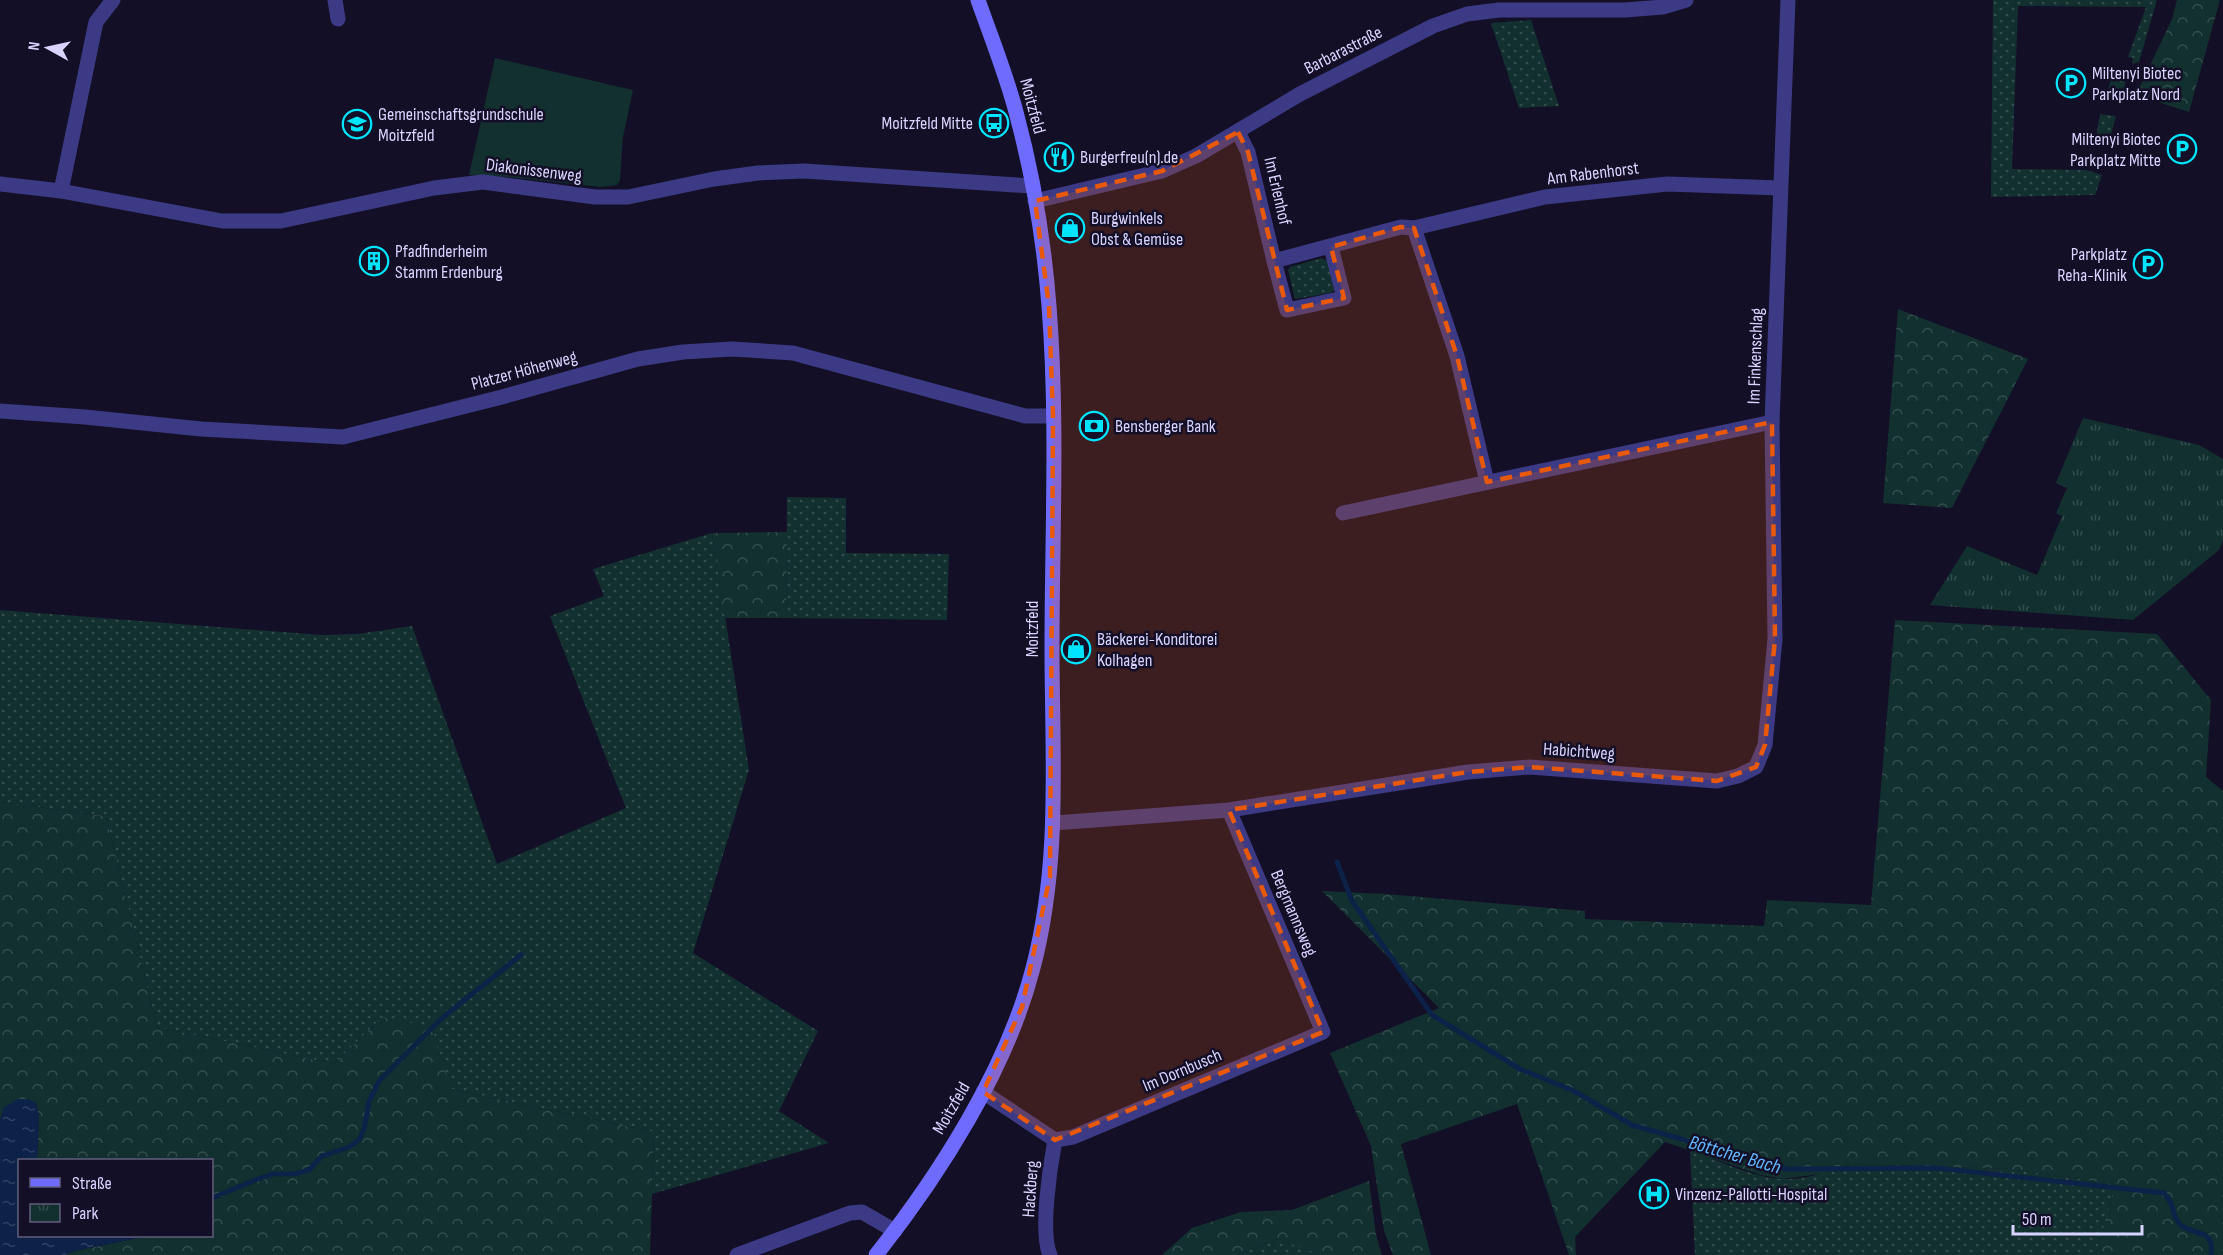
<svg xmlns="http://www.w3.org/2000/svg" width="2223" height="1255" font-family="'Sofia Sans Condensed',sans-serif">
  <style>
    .grass { fill: url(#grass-dots) }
    .forest { fill: url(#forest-crowns) }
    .park { fill: url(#park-tufts) }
    .garden { fill: #12302f }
    .water { fill: url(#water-ripples) }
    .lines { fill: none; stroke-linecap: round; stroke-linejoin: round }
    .stream { stroke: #0c2248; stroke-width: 5 }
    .street { stroke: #3d3a85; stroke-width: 15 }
    .secondary { stroke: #6f6bff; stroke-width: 15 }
    .marked { fill: #e8590c; fill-opacity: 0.2; stroke: #e8590c; stroke-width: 4.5; stroke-dasharray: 12 8; stroke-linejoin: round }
    .labels { text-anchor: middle; stroke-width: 5; stroke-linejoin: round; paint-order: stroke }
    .street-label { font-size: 18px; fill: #d9d4ff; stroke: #130f26 }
    .poi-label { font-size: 18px; fill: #d9d4ff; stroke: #130f26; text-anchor: start }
    .water-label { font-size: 20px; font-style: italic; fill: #62b6ff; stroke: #130f26 }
  </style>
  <defs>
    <pattern id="grass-dots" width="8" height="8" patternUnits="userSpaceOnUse" patternTransform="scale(1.5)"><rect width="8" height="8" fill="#12302f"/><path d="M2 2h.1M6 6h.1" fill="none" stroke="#344d4e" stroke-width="1.8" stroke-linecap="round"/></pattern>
    <pattern id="forest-crowns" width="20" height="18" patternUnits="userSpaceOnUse" patternTransform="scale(1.5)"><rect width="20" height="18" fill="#12302f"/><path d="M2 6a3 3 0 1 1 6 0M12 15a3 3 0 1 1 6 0" fill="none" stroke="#344d4e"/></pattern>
    <pattern id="park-tufts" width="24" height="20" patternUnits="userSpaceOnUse" patternTransform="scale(1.5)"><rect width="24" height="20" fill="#12302f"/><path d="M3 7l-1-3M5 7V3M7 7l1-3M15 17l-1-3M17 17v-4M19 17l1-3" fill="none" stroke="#344d4e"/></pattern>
    <pattern id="water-ripples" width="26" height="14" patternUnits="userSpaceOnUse" patternTransform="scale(1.5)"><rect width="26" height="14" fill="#0c2248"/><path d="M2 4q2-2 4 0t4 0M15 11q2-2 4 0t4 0" fill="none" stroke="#2f4163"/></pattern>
  </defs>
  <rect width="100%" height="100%" fill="#130f26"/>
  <g class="grass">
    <path d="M1993,0H2157L2139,62L2132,64L2133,58L2128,57L2146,7L2018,6L2012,169L2086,170L2102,175L2095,195L1991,197Z"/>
    <path d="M1531,20L1559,106L1519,108L1491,23Z"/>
    <path d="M2113,71L2125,74L2126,79L2122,99L2106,98Z"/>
    <path d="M2100,114L2116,116L2110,138H2096Z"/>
    <path d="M1321,258L1328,261L1334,290L1331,293L1295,299L1288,270L1290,267Z"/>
    <path d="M787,497L846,498V553L949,554L947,620L786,618Z"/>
    <path d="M712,533L749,770L693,953L818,1031L779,1111L829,1143L652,1194L654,1132L451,1089L382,1017L334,1064L157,1027L106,816L0,802V610L322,635L357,634L412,626L497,864L626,808L550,616L604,596L593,569Z"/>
    <path d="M1690,1150C1717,1160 1754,1178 1783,1179C1805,1180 1829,1172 1850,1164L2009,1169L2116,1184L2096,1255H1695Z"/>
    <path d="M1278,1239L1322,1255H1236Z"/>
  </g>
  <g class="forest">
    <path d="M2177,0H2220L2189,112L2136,95L2172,19Z"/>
    <path d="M1898,309L2028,359L1952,508L1883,503Z"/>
    <path d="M787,532L786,618H725L712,533Z"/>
    <path d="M1895,620L2157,634L2211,700L2206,777L2223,791V1255H2096L2115,1184L2009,1169L1850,1164L1826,1173L1783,1179L1761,1175L1665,1142L1575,1237L1576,1255H1569L1517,1104L1401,1144L1431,1255H1393L1384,1231L1371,1146L1330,1053L1439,1008L1322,891L1386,894L1585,911V919L1764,926L1767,900L1871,905Z"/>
    <path d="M0,802L106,816L157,1027L334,1064L382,1017L432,1027L451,1089L654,1132L650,1255H65L75,1251L147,1236H212V1160H37L39,1116L36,1103L4,1107L0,1120Z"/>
    <path d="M1369,1181L1376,1235L1382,1255H1322L1278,1239L1236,1255H1162L1192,1228L1241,1212L1292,1210Z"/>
  </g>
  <path class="park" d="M2083,418L2199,445L2223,459V540L2219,550L2133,620L1930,605L1967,546L2037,575L2062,516L2056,513L2067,488L2056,483Z"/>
  <path class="garden" d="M495,58L633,90L623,137L620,180L617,185L601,187L508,177L469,175Z"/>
  <path class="water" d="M18,1099H28L36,1103L39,1116L37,1160H20V1236H147L75,1251L65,1255H0V1120L4,1107Z"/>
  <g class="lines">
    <g class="stream">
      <path d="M1337,862L1352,901L1432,1015L1520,1069L1574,1091L1632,1125L1787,1169L1937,1168L2164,1193C2176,1206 2171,1213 2178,1222C2190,1238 2215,1225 2211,1255"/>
      <path d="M212,1198L258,1179L273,1174H294L309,1170L322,1156L349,1147L359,1140L364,1129L369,1102L379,1081L442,1018L521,955"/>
    </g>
    <g class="street">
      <path d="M335,0L338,19"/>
      <path d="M1238,132L1248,152L1274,261L1401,227L1414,228L1457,356L1487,482"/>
      <path d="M0,184L61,191L222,221H281L434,188L483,182L595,197H628L714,179L758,173L804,171L1031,186"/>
      <path d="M61,191L96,22L113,0"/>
      <path d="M1035,201L1162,171L1196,156L1300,94L1433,26L1467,14L1499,10H1625L1663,7L1686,0"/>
      <path d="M1414,228L1545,197L1667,184L1780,188"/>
      <path d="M1274,261L1287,310L1344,298L1331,247"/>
      <path d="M0,411L85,417L201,429L343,437L502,397L638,359L683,352L732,349L793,353L1025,416H1053"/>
      <path d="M1343,513L1772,422"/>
      <path d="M1054,823L1229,810L1468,772L1530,767L1717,781L1738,776L1756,767L1765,745L1775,639L1772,422L1788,0"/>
      <path d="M983,1092L1055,1140"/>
      <path d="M1055,1140L1073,1137L1323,1032L1229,810"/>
      <path d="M737,1255L850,1213L862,1212L895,1231"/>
      <path d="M1050,1255C1040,1233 1050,1166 1055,1140"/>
    </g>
    <path class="secondary" d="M876,1255C940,1174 1007,1069 1033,968C1061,861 1052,757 1052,648C1052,534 1058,420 1049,306C1044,241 1033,175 1016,112C1006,74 991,37 978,0"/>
  </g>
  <path class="marked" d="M1238,132L1248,152L1287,310L1344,298L1331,247L1401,227L1414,228L1457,356L1487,482L1772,422L1775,639L1765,745L1756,767L1717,781L1530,767L1468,772L1229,810L1323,1032L1055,1140L983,1092L1022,1007L1050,876L1053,416L1049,306L1035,201L1162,171Z"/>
  <defs>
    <g id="parking-ring" transform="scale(1.5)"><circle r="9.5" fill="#130f26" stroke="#00e5ff" stroke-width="1.5"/><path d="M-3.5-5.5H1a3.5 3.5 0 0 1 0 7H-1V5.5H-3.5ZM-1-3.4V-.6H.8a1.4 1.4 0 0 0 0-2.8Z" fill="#00e5ff"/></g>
    <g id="bus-ring" transform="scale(1.5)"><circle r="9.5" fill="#130f26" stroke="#00e5ff" stroke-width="1.5"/><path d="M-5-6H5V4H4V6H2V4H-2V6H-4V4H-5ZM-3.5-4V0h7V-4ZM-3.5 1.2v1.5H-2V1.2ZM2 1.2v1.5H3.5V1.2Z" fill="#00e5ff"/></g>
    <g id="school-ring" transform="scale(1.5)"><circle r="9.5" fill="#130f26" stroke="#00e5ff" stroke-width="1.5"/><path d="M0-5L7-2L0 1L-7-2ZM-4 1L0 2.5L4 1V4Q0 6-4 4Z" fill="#00e5ff"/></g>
    <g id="restaurant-ring" transform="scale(1.5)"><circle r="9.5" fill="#130f26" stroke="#00e5ff" stroke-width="1.5"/><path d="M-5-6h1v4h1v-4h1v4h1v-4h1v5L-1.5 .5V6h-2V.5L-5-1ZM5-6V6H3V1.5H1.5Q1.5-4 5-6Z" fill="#00e5ff"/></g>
    <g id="shop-ring" transform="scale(1.5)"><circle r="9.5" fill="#130f26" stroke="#00e5ff" stroke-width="1.5"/><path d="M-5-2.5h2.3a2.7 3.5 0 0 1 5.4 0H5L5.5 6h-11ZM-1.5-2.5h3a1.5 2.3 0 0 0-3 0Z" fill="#00e5ff"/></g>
    <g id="building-ring" transform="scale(1.5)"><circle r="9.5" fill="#130f26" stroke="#00e5ff" stroke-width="1.5"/><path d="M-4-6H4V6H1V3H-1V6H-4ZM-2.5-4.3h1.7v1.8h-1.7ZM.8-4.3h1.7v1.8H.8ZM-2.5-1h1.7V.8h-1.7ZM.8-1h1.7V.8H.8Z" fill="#00e5ff"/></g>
    <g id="bank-ring" transform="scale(1.5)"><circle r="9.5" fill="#130f26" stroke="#00e5ff" stroke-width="1.5"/><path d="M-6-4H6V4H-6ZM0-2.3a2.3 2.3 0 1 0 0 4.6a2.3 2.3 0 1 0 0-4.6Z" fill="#00e5ff"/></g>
    <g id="hospital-ring" transform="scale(1.5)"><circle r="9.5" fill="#130f26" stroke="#00e5ff" stroke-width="1.5"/><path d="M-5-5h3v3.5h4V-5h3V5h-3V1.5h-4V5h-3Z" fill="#00e5ff"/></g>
  </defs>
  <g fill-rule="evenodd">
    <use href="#parking-ring" x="2071" y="83"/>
    <use href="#bus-ring" x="994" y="123"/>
    <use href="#school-ring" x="357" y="124"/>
    <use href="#parking-ring" x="2182" y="149"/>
    <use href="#restaurant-ring" x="1059" y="157"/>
    <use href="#shop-ring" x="1070" y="228"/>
    <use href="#building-ring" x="374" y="261"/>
    <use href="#parking-ring" x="2148" y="264"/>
    <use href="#bank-ring" x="1094" y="426"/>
    <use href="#shop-ring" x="1076" y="649"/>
    <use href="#hospital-ring" x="1654" y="1194"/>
  </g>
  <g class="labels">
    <g class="street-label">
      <text transform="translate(1343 50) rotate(-27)" y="6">Barbarastraße</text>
      <text transform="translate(1033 106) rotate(75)" y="6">Moitzfeld</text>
      <text transform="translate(534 170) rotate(7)" y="6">Diakonissenweg</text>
      <text transform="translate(1593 173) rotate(-7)" y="6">Am Rabenhorst</text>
      <text transform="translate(1278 191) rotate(77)" y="6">Im Erlenhof</text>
      <text transform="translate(1755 356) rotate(-88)" y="6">Im Finkenschlag</text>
      <text transform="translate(524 370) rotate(-15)" y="6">Platzer Höhenweg</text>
      <text transform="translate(1032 629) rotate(-90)" y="6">Moitzfeld</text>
      <text transform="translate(1579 751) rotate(4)" y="6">Habichtweg</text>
      <text transform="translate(1294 913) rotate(67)" y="6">Bergmannsweg</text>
      <text transform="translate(1182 1070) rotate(-23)" y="6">Im Dornbusch</text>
      <text transform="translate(951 1108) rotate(-60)" y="6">Moitzfeld</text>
      <text transform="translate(1030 1189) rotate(-86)" y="6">Hackberg</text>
    </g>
    <g class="poi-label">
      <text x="2092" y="79">Miltenyi Biotec<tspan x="2092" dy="21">Parkplatz Nord</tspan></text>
      <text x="378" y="120">Gemeinschaftsgrundschule<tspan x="378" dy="21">Moitzfeld</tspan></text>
      <text x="973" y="129" text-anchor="end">Moitzfeld Mitte</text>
      <text x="2161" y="145" text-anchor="end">Miltenyi Biotec<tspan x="2161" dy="21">Parkplatz Mitte</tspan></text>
      <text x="1080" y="163">Burgerfreu(n).de</text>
      <text x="1091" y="224">Burgwinkels<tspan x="1091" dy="21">Obst &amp; Gemüse</tspan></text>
      <text x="395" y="257">Pfadfinderheim<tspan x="395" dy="21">Stamm Erdenburg</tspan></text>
      <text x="2127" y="260" text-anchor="end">Parkplatz<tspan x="2127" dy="21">Reha-Klinik</tspan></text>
      <text x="1115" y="432">Bensberger Bank</text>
      <text x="1097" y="645">Bäckerei-Konditorei<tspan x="1097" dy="21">Kolhagen</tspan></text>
      <text x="1675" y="1200">Vinzenz-Pallotti-Hospital</text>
    </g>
    <g class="water-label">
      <text transform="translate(1735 1154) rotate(16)" y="7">Böttcher Bach</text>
    </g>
  </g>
  <rect x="18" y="1159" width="195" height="78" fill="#130f26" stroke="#625e7d" stroke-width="1.5"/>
  <rect x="30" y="1178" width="30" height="9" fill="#6f6bff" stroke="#625e7d" stroke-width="1.5"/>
  <text x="72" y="1189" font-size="18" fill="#d9d4ff">Straße</text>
  <rect x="30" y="1204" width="30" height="18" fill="url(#park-tufts)" stroke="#625e7d" stroke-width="1.5"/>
  <text x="72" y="1219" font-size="18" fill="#d9d4ff">Park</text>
  <g transform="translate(48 48) rotate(278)" stroke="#130f26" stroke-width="4.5" paint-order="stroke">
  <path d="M0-4.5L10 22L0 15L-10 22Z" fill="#d9d4ff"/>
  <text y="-9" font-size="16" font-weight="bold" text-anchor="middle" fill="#d9d4ff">N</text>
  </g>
  <path d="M2013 1225v9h129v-9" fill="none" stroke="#d9d4ff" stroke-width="3"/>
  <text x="2022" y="1225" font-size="18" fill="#d9d4ff" stroke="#130f26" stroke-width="4.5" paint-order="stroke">50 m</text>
</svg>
